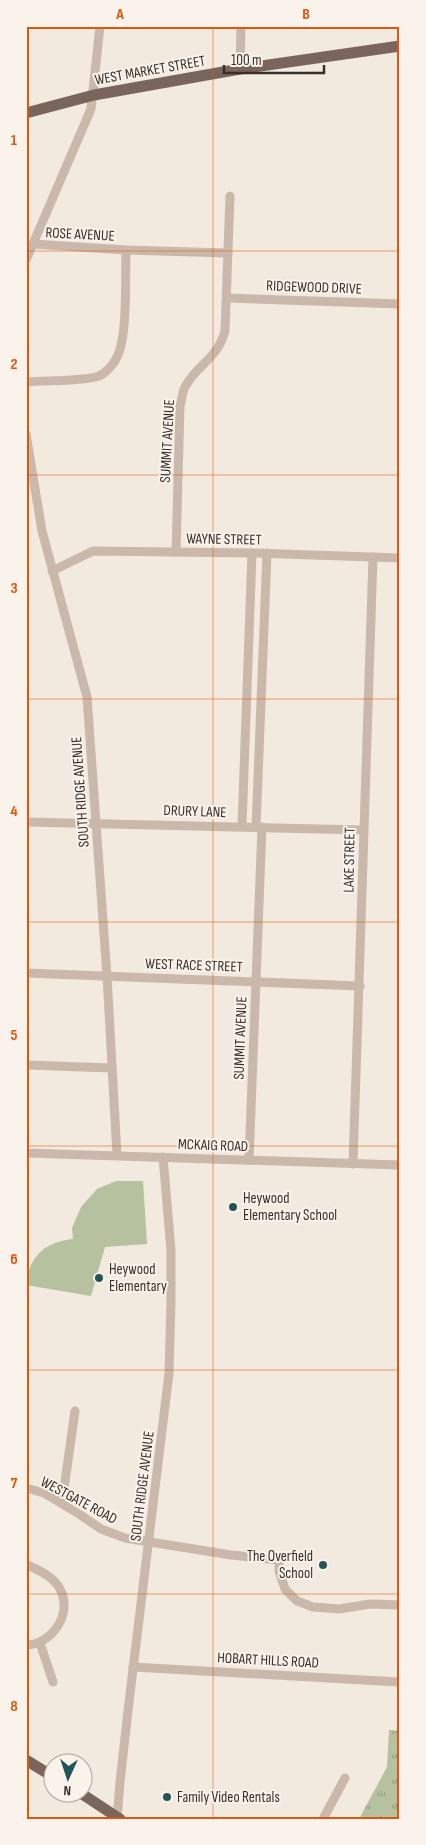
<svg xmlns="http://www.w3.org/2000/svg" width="426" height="1845" font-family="'Sofia Sans Condensed',sans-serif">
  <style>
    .park { fill: url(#park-tufts) }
    .pitch { fill: #b6c19f }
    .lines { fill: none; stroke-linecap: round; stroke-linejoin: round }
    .minor { stroke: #cab9ab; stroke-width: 9 }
    .major { stroke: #79655c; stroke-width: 11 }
    .grid { fill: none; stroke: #df570e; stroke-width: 1; stroke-opacity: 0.55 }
    .poi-dot { fill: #215558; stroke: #f9f3eb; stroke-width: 2 }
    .labels { text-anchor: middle; stroke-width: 4; stroke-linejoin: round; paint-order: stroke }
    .street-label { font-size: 15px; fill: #382e2a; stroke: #f9f3eb }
    .poi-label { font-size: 15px; fill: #382e2a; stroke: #f9f3eb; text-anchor: start }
    .neatline { fill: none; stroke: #df570e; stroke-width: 2 }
    .grid-label { font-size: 16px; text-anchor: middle; font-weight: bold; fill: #df570e }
  </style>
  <defs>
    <pattern id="park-tufts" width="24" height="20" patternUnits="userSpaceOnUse" patternTransform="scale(1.25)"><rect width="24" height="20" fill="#b6c19f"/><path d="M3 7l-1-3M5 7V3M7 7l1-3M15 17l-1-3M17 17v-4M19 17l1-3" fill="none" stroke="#959d82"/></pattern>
  </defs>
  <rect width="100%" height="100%" fill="#f2e9df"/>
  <path class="park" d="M389,1730L400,1731V1819H359L387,1767Z"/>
  <path class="pitch" d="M116,1181H143L147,1244L105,1247L91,1296L26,1285C29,1256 45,1242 73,1239L72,1228L81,1207L97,1189Z"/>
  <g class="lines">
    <g class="minor">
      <path d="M240,69L241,26"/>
      <path d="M33,244L126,250L228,253"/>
      <path d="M26,260L91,109L100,26"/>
      <path d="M227,298L400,304"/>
      <path d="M26,382C47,380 80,382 99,376C106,373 114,364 117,357C128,336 125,276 126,250"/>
      <path d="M26,434L42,531L87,697L107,976L117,1155"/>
      <path d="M176,552L180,406C182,400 182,392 185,387C197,364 217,360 225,331L230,196"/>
      <path d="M52,571L93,551L252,553L400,558"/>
      <path d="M26,822L363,830"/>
      <path d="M242,826L252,553"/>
      <path d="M256,827L267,553"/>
      <path d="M26,973L360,986"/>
      <path d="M26,1065L111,1068"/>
      <path d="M26,1153L400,1165"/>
      <path d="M249,1160L262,827"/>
      <path d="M353,1164C361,962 365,759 373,557"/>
      <path d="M26,1488L44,1493L79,1514L101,1529L125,1538L231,1555L279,1560V1571L285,1589L297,1601L313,1607L339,1609L370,1604L400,1605"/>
      <path d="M62,1503L75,1411"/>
      <path d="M26,1564C38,1570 54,1577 60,1589C73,1613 53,1644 26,1645"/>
      <path d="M40,1643L53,1682"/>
      <path d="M133,1667L398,1682L400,1680"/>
      <path d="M117,1819L120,1782L129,1702L169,1373L171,1302V1250L163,1157"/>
      <path d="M323,1819L345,1778"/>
    </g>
    <g class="major">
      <path d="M26,113L94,95L240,69L400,46"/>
      <path d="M26,1760L52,1776"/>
      <path d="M79,1792L120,1819"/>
    </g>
  </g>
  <path class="grid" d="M213,26V1819M26,251H400M26,475H400M26,699H400M26,922H400M26,1146H400M26,1370H400M26,1594H400"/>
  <g class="poi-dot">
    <circle cx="233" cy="1207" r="5"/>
    <circle cx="99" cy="1278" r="5"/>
    <circle cx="323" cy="1565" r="5"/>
    <circle cx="167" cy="1797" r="5"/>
  </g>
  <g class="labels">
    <g class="street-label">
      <text transform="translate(150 70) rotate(-10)" y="5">WEST MARKET STREET</text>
      <text transform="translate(80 234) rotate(3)" y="5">ROSE AVENUE</text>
      <text transform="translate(314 287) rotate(2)" y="5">RIDGEWOOD DRIVE</text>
      <text transform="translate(167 441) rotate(-87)" y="5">SUMMIT AVENUE</text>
      <text transform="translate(224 539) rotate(1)" y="5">WAYNE STREET</text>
      <text transform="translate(80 792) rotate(-94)" y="5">SOUTH RIDGE AVENUE</text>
      <text transform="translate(195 811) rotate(2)" y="5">DRURY LANE</text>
      <text transform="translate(349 860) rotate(-89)" y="5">LAKE STREET</text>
      <text transform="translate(194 965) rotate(2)" y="5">WEST RACE STREET</text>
      <text transform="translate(240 1038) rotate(-88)" y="5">SUMMIT AVENUE</text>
      <text transform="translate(213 1145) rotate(2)" y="5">MCKAIG ROAD</text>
      <text transform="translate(142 1486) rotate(-83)" y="5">SOUTH RIDGE AVENUE</text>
      <text transform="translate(79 1500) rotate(28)" y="5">WESTGATE ROAD</text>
      <text transform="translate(268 1660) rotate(3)" y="5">HOBART HILLS ROAD</text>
    </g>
    <g class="poi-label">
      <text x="243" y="1203">Heywood<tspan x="243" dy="17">Elementary School</tspan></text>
      <text x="109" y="1274">Heywood<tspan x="109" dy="17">Elementary</tspan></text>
      <text x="313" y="1561" text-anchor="end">The Overfield<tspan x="313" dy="17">School</tspan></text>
      <text x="177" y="1802">Family Video Rentals</text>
    </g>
  </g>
  <rect width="426" height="1845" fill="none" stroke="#f9f3eb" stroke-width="55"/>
  <g transform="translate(68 1778) rotate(183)"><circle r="24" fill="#f9f3eb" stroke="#aca49e"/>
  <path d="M0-4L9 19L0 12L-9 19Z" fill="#215558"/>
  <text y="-8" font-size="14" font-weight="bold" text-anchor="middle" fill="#382e2a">N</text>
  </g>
  <path d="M224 65v8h100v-8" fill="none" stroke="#382e2a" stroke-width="2.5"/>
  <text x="231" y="65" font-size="15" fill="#382e2a" stroke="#f9f3eb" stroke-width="4" paint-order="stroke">100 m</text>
  <rect x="28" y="28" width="370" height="1790" class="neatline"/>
  <g class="grid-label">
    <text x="120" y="19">A</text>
    <text x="306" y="19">B</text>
    <text x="14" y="145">1</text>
    <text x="14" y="369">2</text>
    <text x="14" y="593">3</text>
    <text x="14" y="816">4</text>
    <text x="14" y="1040">5</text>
    <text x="14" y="1264">6</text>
    <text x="14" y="1488">7</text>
    <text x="14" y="1711">8</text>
  </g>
</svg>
